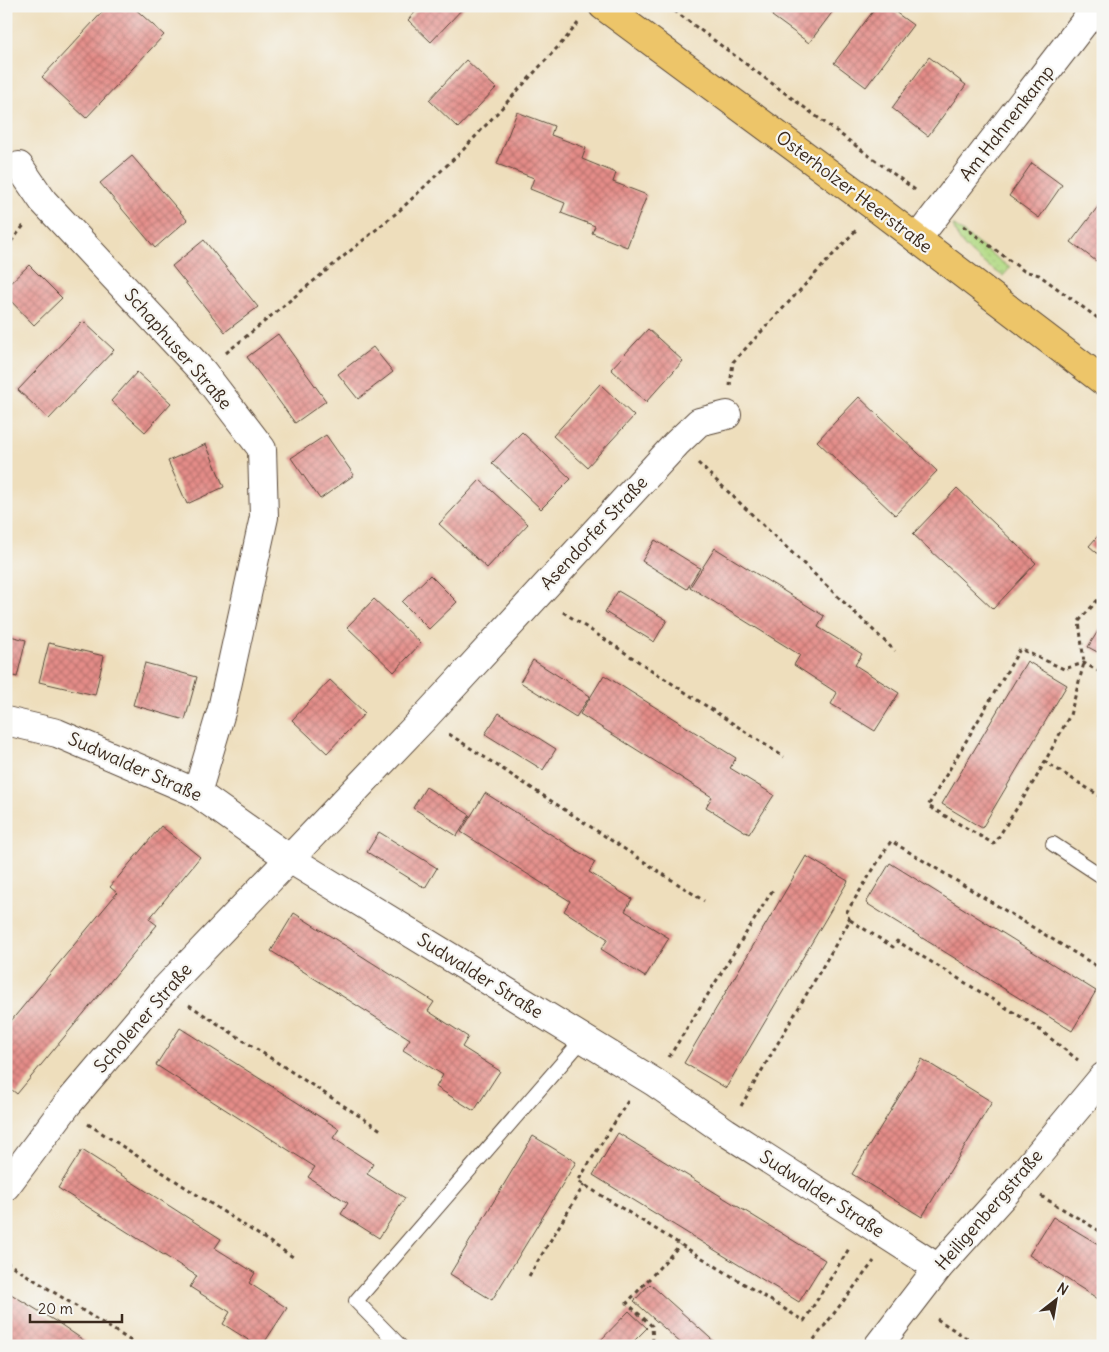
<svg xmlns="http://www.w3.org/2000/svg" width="1109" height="1352" font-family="Delius,sans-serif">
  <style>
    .grass { fill: url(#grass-dots); stroke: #768251 }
    .building { fill: url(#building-cross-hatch) }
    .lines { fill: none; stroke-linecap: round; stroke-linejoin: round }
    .lane-casing { stroke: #564536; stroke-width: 16 }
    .street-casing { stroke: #564536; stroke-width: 30 }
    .primary-casing { stroke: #564536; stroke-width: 30 }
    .path { stroke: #564536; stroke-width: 3; stroke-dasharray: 4 4; stroke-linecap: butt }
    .lane { stroke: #fff; stroke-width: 14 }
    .street { stroke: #fff; stroke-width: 28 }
    .primary { stroke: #edc569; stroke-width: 28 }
    .labels { text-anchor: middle; stroke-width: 4.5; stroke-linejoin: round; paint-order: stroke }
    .street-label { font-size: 18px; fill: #3b2a1e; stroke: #f6f6f2 }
  </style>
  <defs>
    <pattern id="grass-dots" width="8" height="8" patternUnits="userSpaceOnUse" patternTransform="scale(1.25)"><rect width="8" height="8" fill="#b2da84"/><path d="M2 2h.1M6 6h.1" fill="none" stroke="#9abb72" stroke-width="1.8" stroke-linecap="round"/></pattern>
    <pattern id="building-cross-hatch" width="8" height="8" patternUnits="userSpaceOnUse" patternTransform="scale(1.25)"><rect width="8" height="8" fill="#e48c88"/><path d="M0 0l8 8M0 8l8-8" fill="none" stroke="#ba736f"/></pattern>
  </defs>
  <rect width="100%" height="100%" fill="#f6f6f2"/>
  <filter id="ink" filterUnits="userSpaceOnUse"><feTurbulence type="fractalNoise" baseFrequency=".02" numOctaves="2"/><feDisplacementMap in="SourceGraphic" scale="10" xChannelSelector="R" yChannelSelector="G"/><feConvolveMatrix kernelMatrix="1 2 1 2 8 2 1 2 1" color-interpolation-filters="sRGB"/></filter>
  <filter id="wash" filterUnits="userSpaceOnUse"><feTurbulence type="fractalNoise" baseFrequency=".0096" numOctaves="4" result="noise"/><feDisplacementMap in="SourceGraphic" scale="20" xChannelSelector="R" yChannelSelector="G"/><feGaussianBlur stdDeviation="1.12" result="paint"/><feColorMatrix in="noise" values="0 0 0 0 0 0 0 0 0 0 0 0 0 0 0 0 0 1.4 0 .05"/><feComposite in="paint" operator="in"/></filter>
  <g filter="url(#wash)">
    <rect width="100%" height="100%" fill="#eedebc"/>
    <path class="grass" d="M953,225L1010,268L1003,276C984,263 959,249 953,225Z"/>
    <g id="blocks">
      <g class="building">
        <path d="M108,6H132L164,35L86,118L42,77Z"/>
        <path d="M417,6H465L431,42L408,20L419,8Z"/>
        <path d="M779,6H837L809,43L772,16Z"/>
        <path d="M877,6H887L913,25L866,87L834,63Z"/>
        <path d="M929,57L966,85L928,136L892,108Z"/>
        <path d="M466,60L496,88L458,128L429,100Z"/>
        <path d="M517,112L554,126L551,135L586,148L582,159L616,173L613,182L647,195L627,247L592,233L595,226L561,213L565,203L530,189L534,178L497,164Z"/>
        <path d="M132,156L187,220L155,248L100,183Z"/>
        <path d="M1032,163L1062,185L1039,218L1009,196Z"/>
        <path d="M1103,200V253L1096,261L1071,242Z"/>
        <path d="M204,240L258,307L225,332L172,266Z"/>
        <path d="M29,265L62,298L34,325L6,296V287Z"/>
        <path d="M83,321L114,350L49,419L18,390Z"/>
        <path d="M648,329L683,361L646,402L611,369Z"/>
        <path d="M278,334L326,401L295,423L247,357Z"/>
        <path d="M373,347L393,372L358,399L338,374Z"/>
        <path d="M137,372L171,403L145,432L111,401Z"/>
        <path d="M600,384L634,416L587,467L553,436Z"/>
        <path d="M859,397L937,471L895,515L817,441Z"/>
        <path d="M522,432L571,479L541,509L492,463Z"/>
        <path d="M326,435L354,475L320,499L291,458Z"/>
        <path d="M206,444L224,487L187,504L168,461Z"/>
        <path d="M480,480L528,524L487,568L439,524Z"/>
        <path d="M957,488L1036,563L993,609L913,534Z"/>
        <path d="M1103,530V558L1089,546Z"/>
        <path d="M655,540L700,568L687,589L642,561Z"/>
        <path d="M715,548L824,616L818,627L862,654L855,665L899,693L875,731L831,704L837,693L794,665L800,655L690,587Z"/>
        <path d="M430,575L457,602L429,629L402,602Z"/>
        <path d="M618,591L667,620L654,642L605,612Z"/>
        <path d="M374,599L421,643L394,672L347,627Z"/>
        <path d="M1103,623V655L1088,647Z"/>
        <path d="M6,635L26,640L17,677L6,674Z"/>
        <path d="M49,643L104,656L95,695L39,682Z"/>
        <path d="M533,660L590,696L576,717L520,682Z"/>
        <path d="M1027,661L1067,685L982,828L942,804Z"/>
        <path d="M145,663L197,677L185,720L133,705Z"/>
        <path d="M604,675L736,758L730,768L774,795L749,834L706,807L712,797L580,714Z"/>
        <path d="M330,680L365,713L327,753L292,720Z"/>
        <path d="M499,713L556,749L543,770L485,734Z"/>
        <path d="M426,787L470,815L457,836L413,808Z"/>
        <path d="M485,793L595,862L589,872L632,899L625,911L669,938L645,977L601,949L608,939L564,911L570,901L461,832Z"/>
        <path d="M161,826L200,857L149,919L157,925L17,1094L12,1090L6,1097V1027L117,893L110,887Z"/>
        <path d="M379,832L437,868L425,888L367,852Z"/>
        <path d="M806,856L848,881L726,1088L684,1063Z"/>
        <path d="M890,863L1096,991L1072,1031L866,903Z"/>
        <path d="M294,913L434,1002L428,1011L468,1037L462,1047L500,1071L474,1111L436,1087L443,1075L403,1050L410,1039L271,951Z"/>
        <path d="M180,1028L339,1129L333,1138L373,1164L367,1174L405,1198L379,1238L341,1214L348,1203L308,1177L315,1167L156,1065Z"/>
        <path d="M922,1059L992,1102L922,1217L852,1174Z"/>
        <path d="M618,1133L825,1260L799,1302L593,1175Z"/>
        <path d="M533,1136L576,1162L492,1300L450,1274Z"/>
        <path d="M82,1150L221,1239L215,1248L255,1273L249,1283L287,1308L262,1346H258L223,1324L230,1312L190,1287L197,1276L58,1188Z"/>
        <path d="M1053,1217L1103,1247V1302L1029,1255Z"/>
        <path d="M650,1284L719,1346H684L634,1301Z"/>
        <path d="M6,1291L60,1324L92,1346H10L6,1343Z"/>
        <path d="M629,1311L647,1328L629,1346H595Z"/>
      </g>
    </g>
  </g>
  <g filter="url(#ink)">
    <use href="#blocks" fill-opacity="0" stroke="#564536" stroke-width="1"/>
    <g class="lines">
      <g class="lane-casing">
        <g id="lane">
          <path d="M1053,844L1103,877"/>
          <path d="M400,1346L356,1301L583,1039"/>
        </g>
      </g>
      <g class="street-casing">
        <g id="street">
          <path d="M19,166L43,201L203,372L262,449L264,517L222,709L197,793"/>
          <path d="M917,239L1097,6"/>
          <path d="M6,721L57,733L197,793L290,859L654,1082L726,1132L938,1268"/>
          <path d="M6,1186L66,1106L164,990L426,716L676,444L699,422L727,415"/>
          <path d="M878,1346L938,1268L1018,1179L1103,1077"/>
        </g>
      </g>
      <g class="primary-casing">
        <path id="primary" d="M603,6L875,207L1103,381"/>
      </g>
      <g class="path">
        <path d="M668,6L918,192"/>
        <path d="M963,226L1024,271L1039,275L1103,322"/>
        <path d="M6,248L25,224"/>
        <path d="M226,353L400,210L463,150L567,37L578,23"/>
        <path d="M730,386L733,362L857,229"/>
        <path d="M698,463L895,651"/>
        <path d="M1103,594L1079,621L1084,663L1070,715L1036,778L994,844L928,806L1020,649L1064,669L1084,663L1103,674"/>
        <path d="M563,612L784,757"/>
        <path d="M449,734L704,901"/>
        <path d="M1044,761L1103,798"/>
        <path d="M850,920L893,947L897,941L1031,1023L1078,1060"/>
        <path d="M189,1005L381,1130"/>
        <path d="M669,1057L774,888"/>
        <path d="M628,1101L578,1181L804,1321L850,1247"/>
        <path d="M741,1106L850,920L846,913L891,841L1103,970"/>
        <path d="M88,1124L293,1257"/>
        <path d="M1041,1196L1103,1233"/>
        <path d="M6,1262L139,1346"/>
        <path d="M529,1276L584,1185"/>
        <path d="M937,1319L979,1346"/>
        <path d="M653,1342L652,1326L627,1303L680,1245"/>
        <path d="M809,1346L874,1261"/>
      </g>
      <use href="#lane" class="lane"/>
      <use href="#street" class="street"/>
      <use href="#primary" class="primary"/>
    </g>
  </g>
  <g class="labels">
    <g class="street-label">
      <text transform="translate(1007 123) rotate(-52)" y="6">Am Hahnenkamp</text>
      <text transform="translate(854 192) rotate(37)" y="6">Osterholzer Heerstraße</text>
      <text transform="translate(178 349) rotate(49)" y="6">Schaphuser Straße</text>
      <text transform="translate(594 533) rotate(-47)" y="6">Asendorfer Straße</text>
      <text transform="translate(135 767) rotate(24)" y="6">Sudwalder Straße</text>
      <text transform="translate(480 976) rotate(32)" y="6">Sudwalder Straße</text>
      <text transform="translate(143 1018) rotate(-49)" y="6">Scholener Straße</text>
      <text transform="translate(822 1194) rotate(33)" y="6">Sudwalder Straße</text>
      <text transform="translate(989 1210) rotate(-49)" y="6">Heiligenbergstraße</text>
    </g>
  </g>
  <rect width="1109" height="1352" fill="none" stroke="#f6f6f2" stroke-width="25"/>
  <g transform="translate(1056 1300) rotate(31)" stroke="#f6f6f2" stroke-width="4" paint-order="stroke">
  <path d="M0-4L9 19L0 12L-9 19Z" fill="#3b2a1e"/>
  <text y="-8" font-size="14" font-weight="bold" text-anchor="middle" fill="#3b2a1e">N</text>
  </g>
  <path d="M30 1314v8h92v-8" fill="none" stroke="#3b2a1e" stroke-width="2.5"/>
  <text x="38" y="1314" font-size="15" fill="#3b2a1e" stroke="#f6f6f2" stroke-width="4" paint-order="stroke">20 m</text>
</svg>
